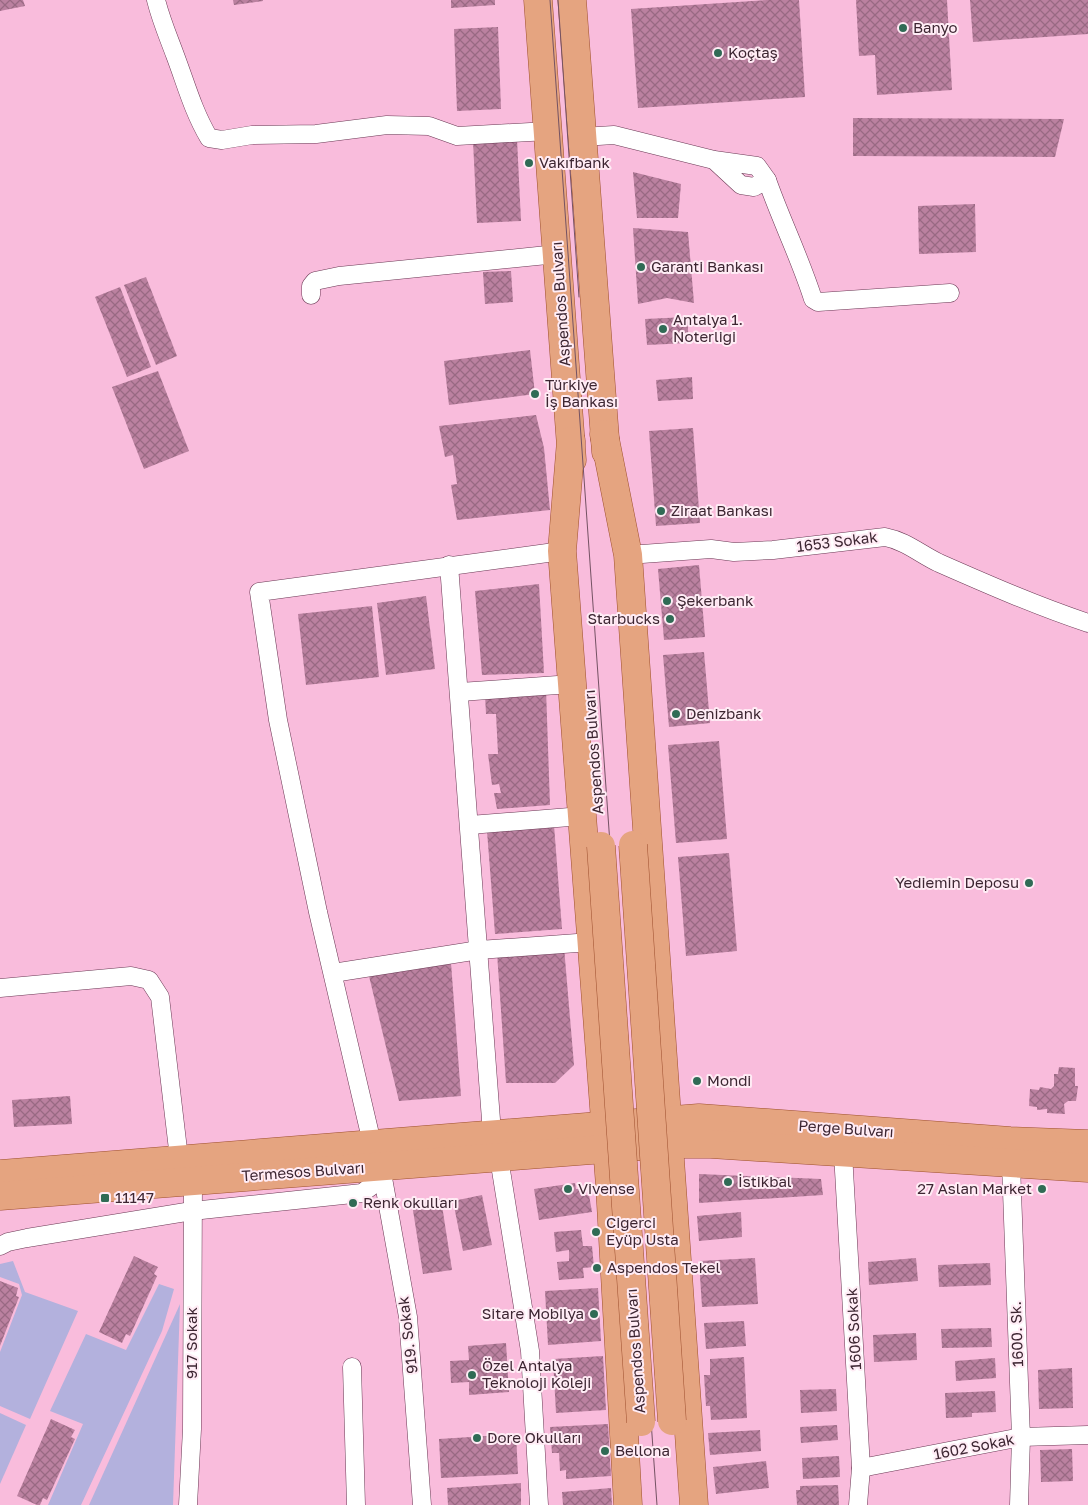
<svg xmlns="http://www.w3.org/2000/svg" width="1088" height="1505" font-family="'Golos Text',sans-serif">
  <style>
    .grass { fill: #b3b1dd }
    .building { fill: url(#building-cross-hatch) }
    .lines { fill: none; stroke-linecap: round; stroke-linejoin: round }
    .minor-casing { stroke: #6a3854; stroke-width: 19 }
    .primary-casing { stroke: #9e502e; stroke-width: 29 }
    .minor { stroke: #fff; stroke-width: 18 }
    .primary { stroke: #e5a480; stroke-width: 28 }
    .tram { stroke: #745263; stroke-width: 1 }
    .primary-bridge-casing { stroke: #9e502e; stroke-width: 29; stroke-linecap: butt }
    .primary-bridge { stroke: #e5a480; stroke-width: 28 }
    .poi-dot { fill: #306b55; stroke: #ffecf5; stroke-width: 2 }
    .labels { text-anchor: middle; stroke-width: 4; stroke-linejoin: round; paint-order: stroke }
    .poi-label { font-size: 15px; fill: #3d2632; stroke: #ffecf5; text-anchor: start }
    .street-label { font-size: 15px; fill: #3d2632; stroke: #ffecf5 }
  </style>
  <defs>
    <pattern id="building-cross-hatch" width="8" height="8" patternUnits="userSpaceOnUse" patternTransform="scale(1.25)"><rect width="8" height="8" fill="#bb81a0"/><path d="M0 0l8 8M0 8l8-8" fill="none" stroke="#996983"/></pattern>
  </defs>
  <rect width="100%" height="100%" fill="#f9bcdc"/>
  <g class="grass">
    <path d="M13,1261L25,1292L78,1311L30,1419L0,1406V1352L22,1295L19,1284L0,1277V1264Z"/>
    <path d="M159,1284L174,1289L162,1331L81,1505H48L83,1424L50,1411L86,1334L126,1350Z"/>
    <path d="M180,1304L173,1505H89Z"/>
    <path d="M0,1413L26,1425L0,1484Z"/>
  </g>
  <g class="building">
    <path d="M0,0H23L25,6L0,11Z"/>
    <path d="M233,0H263V1L234,5Z"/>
    <path d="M451,0H495V5L451,8Z"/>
    <path d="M767,0H799L805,97L638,108L631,9Z"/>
    <path d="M856,0H947L952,90L877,95L875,55L859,56Z"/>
    <path d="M970,0H1088V34L973,42Z"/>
    <path d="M498,27L501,109L457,111L454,29Z"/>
    <path d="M853,118L1064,119L1055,157L853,156Z"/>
    <path d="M517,139L521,221L477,223L473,141Z"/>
    <path d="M633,172L681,184L678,218H637Z"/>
    <path d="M975,204L976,252L919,254L918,206Z"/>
    <path d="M633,228L688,232L694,303L667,298L638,304Z"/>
    <path d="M511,271L513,302L485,304L483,272Z"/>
    <path d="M146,277L177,356L156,365L124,285Z"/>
    <path d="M120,287L151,367L127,377L95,297Z"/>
    <path d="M687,317L689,343L647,345L645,319Z"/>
    <path d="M530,350L535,394L449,405L444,361Z"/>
    <path d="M158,371L189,451L144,469L112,387Z"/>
    <path d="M692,377L693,399L658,401L656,380Z"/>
    <path d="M536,415L544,448L550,510L457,520L451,485L457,484L453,455L445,457L439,426Z"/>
    <path d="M693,428L700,523L656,526L649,431Z"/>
    <path d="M699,565L705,637L664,640L658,569Z"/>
    <path d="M539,584L544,673L482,675L475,591Z"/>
    <path d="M426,596L435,669L386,675L377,603Z"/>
    <path d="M372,606L379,677L306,685L298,614Z"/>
    <path d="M704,652L710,723L669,727L663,655Z"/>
    <path d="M546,689L550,805L497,809L494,793H501L499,784L492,785L488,754H498L496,714H486L485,695Z"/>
    <path d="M719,741L727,839L676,843L668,745Z"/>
    <path d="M554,825L562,929L495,934L487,831Z"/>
    <path d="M729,853L737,951L686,956L678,857Z"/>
    <path d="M564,947L574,1065L555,1083H506L497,953Z"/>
    <path d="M451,963L461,1096L399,1101L369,976Z"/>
    <path d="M1059,1067L1075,1068V1086H1078L1076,1101H1068L1064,1104L1065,1114L1047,1113V1109L1037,1110V1107L1029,1106L1030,1089L1039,1090L1040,1087L1051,1089L1054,1086V1074H1058Z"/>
    <path d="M70,1096L72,1124L14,1127L12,1100Z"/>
    <path d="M699,1174L821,1179L823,1195L699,1203Z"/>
    <path d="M575,1183L576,1189H582L583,1195H589L592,1212L539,1220L534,1189Z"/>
    <path d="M482,1195L492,1245L463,1251L454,1206L458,1205V1200Z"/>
    <path d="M441,1199L452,1270L423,1274L412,1204Z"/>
    <path d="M741,1212L742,1237L699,1241L697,1216Z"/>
    <path d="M581,1230L583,1246H592L594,1267L583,1268L584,1278L559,1280L557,1262L569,1261V1250L556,1252L554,1232Z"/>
    <path d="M134,1256L158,1267L154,1274L157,1276L130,1336L126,1334L122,1343L99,1332Z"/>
    <path d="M755,1258L758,1304L702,1307L699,1261Z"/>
    <path d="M916,1258L918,1281L869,1285L868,1262Z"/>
    <path d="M990,1263L991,1285L939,1287L938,1265Z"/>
    <path d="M0,1281L18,1288L16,1296L19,1297L0,1346Z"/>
    <path d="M598,1288L601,1341L548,1345L545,1291Z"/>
    <path d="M744,1321L746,1346L706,1349L704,1323Z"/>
    <path d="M991,1328L992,1347L942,1348L941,1329Z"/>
    <path d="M916,1333L917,1360L874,1362L873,1335Z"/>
    <path d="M506,1343L509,1392L469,1395V1382L451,1383L450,1361L469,1360L468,1346Z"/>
    <path d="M603,1356L606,1410L556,1413L553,1359Z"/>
    <path d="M744,1357L747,1418L711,1420L710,1406H706L704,1375H710V1359Z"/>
    <path d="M995,1358L996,1378L956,1381L955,1361Z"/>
    <path d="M1072,1368L1073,1408L1039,1409L1038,1370Z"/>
    <path d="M836,1389L837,1411L801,1413L800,1390Z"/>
    <path d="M995,1391L996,1412L972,1413V1417L946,1418L945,1393Z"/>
    <path d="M51,1419L75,1430L71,1437L75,1439L47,1500L43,1498L40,1505H37L17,1496Z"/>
    <path d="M608,1424L611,1476L566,1479V1470L560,1471L559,1453H552L550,1427Z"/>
    <path d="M837,1425L838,1440L801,1443L800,1427Z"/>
    <path d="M760,1430L761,1451L710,1455L708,1433Z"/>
    <path d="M516,1434L518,1474L441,1478L439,1439Z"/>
    <path d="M1072,1449L1073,1481L1041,1482L1040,1450Z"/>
    <path d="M839,1456L840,1477L803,1479L802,1458Z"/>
    <path d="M766,1461L769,1488L716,1494L713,1467Z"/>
    <path d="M521,1483V1505H448L447,1488Z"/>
    <path d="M838,1485L839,1505H797L796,1490H800V1486Z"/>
    <path d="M611,1488L612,1505H563L562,1492Z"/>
  </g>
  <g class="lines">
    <g class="minor-casing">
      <g id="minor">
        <path d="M156,0C161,20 168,36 175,55C186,84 193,111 209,138L222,140L252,135L316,134L387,125L429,126L457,136L548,131"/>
        <path d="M582,137L614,135L714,160L757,166L767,180L754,187L741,185L714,160"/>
        <path d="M767,180C781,220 800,258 813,299L818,302L950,293"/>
        <path d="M311,295V286L315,281L339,276L557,254"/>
        <path d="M628,555L711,549L734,552L773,550L885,537C906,541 920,554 939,563C989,585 1037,606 1088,623"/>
        <path d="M449,565L492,1133"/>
        <path d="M460,692L572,684"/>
        <path d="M470,825L582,816"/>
        <path d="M333,973L479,950L591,942"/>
        <path d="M0,988L131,976L149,980L160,997L179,1158"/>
        <path d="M372,1143L318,912L278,720L259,592L562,551"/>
        <path d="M843,1153L861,1468L858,1505"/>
        <path d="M499,1158L530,1351L539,1505"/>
        <path d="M1011,1164L1021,1437L1019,1505"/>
        <path d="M381,1167L408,1317L422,1505"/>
        <path d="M0,1246L8,1242L27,1238L192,1211L362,1193L373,1185L381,1167"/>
        <path d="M352,1367L356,1505"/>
        <path d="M861,1468L1021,1437L1088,1435"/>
        <path d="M188,1505L192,1429L193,1180"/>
      </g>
    </g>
    <g class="primary-casing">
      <g id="primary">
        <path d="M538,0L572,460"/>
        <path d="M572,0L606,452"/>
        <path d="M604,434L628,555L694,1505"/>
        <path d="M571,441L562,551L610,1186L628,1505"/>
        <path d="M0,1174L699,1118L1010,1141L1088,1144"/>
        <path d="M0,1196L669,1144H711L1088,1168"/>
      </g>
    </g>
    <use href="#minor" class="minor"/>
    <use href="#primary" class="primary"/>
    <g class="tram">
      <path d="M550,0L657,1505"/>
      <path d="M558,0L579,297"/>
    </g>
    <g class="primary-bridge-casing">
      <g id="primary-bridge">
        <path d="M633,845L672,1421"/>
        <path d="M601,846L641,1422"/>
      </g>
    </g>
    <use href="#primary-bridge" class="primary-bridge"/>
  </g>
  <g class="poi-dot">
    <circle cx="903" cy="28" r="5"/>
    <circle cx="718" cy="53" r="5"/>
    <circle cx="529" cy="163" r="5"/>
    <circle cx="641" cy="267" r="5"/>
    <circle cx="663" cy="329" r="5"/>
    <circle cx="535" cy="394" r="5"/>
    <circle cx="661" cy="511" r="5"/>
    <circle cx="667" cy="601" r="5"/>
    <circle cx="670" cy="619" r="5"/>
    <circle cx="676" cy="714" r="5"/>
    <circle cx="1029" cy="883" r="5"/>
    <circle cx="697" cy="1081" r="5"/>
    <circle cx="728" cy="1182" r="5"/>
    <circle cx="568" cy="1189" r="5"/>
    <circle cx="1042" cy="1189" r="5"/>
    <rect x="100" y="1193" width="10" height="10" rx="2.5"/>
    <circle cx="353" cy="1203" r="5"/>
    <circle cx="596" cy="1232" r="5"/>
    <circle cx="597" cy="1268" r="5"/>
    <circle cx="594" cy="1314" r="5"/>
    <circle cx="472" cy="1375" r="5"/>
    <circle cx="477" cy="1438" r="5"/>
    <circle cx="605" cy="1451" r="5"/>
  </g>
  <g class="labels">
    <g class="poi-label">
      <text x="913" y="33">Banyo</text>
      <text x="728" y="58">Koçtaş</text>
      <text x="539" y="168">Vakıfbank</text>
      <text x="651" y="272">Garanti Bankası</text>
      <text x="673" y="325">Antalya 1.<tspan x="673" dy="17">Noterliği</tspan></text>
      <text x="545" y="390">Türkiye<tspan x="545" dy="17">İş Bankası</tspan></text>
      <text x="671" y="516">Ziraat Bankası</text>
      <text x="677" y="606">Şekerbank</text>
      <text x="660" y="624" text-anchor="end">Starbucks</text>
      <text x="686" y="719">Denizbank</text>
      <text x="1019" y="888" text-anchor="end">Yediemin Deposu</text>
      <text x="707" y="1086">Mondi</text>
      <text x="738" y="1187">İstikbal</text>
      <text x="578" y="1194">Vivense</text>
      <text x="1032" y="1194" text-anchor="end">27 Aslan Market</text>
      <text x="115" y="1203">11147</text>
      <text x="363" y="1208">Renk okulları</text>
      <text x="606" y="1228">Ciğerci<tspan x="606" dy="17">Eyüp Usta</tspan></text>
      <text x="607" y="1273">Aspendos Tekel</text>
      <text x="584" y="1319" text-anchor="end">Sitare Mobilya</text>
      <text x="482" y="1371">Özel Antalya<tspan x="482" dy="17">Teknoloji Koleji</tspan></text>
      <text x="487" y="1443">Dore Okulları</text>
      <text x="615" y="1456">Bellona</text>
    </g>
    <g class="street-label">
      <text transform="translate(561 304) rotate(-94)" y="5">Aspendos Bulvarı</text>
      <text transform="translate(837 542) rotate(-7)" y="5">1653 Sokak</text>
      <text transform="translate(594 752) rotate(-94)" y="5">Aspendos Bulvarı</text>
      <text transform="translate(846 1129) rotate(4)" y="5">Perge Bulvarı</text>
      <text transform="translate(303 1172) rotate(-4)" y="5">Termesos Bulvarı</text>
      <text transform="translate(854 1329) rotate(-93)" y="5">1606 Sokak</text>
      <text transform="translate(1017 1334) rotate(-92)" y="5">1600. Sk.</text>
      <text transform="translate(408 1335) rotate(-97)" y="5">919. Sokak</text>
      <text transform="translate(192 1343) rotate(-90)" y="5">917 Sokak</text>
      <text transform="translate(636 1351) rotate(-94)" y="5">Aspendos Bulvarı</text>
      <text transform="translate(974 1447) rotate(-11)" y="5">1602 Sokak</text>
    </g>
  </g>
</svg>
